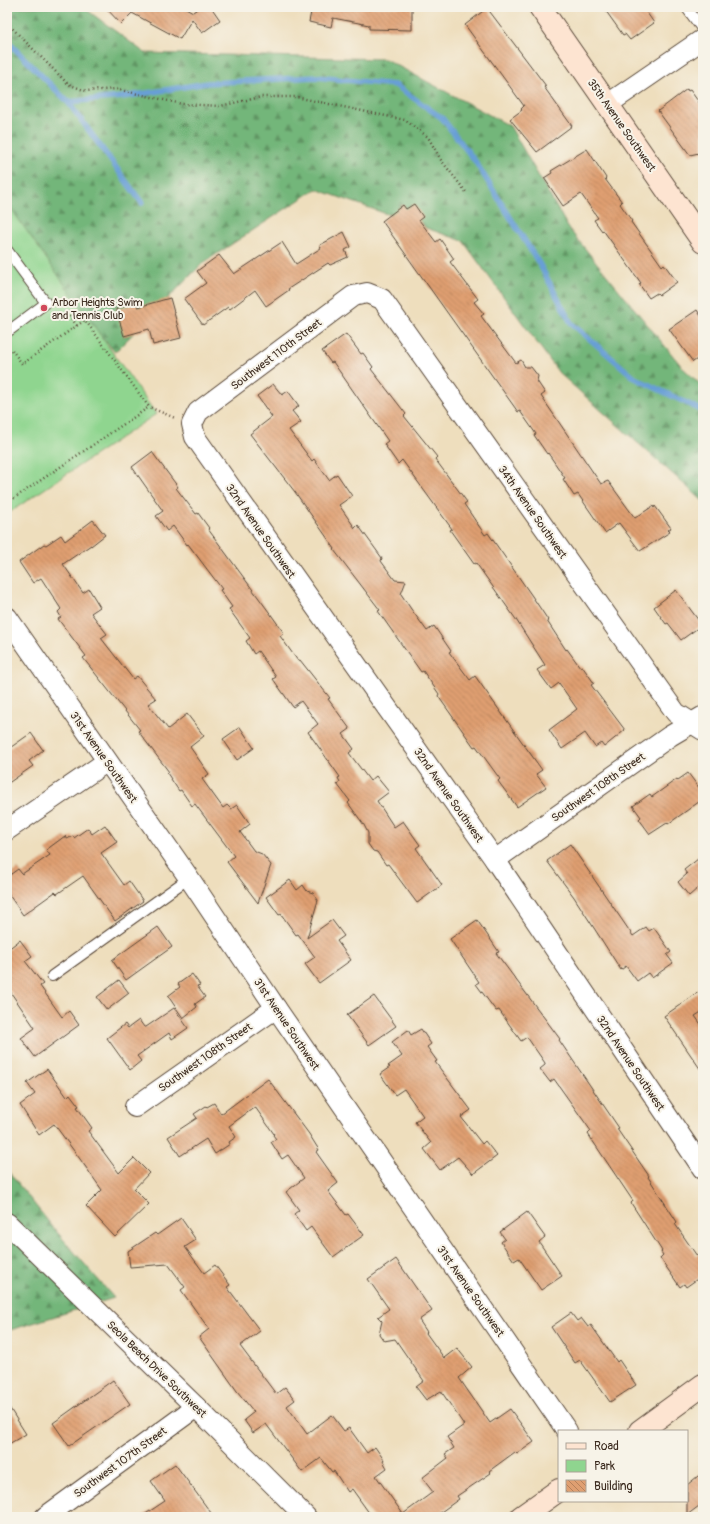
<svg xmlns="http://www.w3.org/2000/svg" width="710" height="1524" font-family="Pangolin,sans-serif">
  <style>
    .forest { fill: url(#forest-firs); stroke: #57704c }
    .park { fill: #8fd58f; stroke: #658056 }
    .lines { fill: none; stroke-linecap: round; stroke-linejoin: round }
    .stream { stroke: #689fd5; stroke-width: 5.5 }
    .building { fill: url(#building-back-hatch) }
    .lane-casing { stroke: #564536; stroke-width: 12 }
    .street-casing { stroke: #564536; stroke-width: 22 }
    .secondary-casing { stroke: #564536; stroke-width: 24 }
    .path { stroke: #564536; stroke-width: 2.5; stroke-dasharray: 1 3; stroke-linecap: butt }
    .lane { stroke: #fff; stroke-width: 10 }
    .street { stroke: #fff; stroke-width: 20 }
    .secondary { stroke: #fde4d1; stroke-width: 22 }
    .poi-dot { fill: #d1495b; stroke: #f7f3e8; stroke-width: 1.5 }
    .labels { text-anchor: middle; stroke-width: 4; stroke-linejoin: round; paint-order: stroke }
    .street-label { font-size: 11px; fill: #3b2a1e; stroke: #f7f3e8 }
    .poi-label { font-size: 11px; fill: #3b2a1e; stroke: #f7f3e8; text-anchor: start }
  </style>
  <defs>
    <pattern id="forest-firs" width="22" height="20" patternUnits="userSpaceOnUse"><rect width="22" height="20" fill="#73b67a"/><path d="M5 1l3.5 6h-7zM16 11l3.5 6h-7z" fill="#609463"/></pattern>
    <pattern id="building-back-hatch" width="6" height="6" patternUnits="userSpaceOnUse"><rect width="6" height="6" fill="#df9f71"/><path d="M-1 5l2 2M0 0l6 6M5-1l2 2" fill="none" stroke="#b6825c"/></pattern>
  </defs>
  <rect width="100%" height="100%" fill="#f7f3e8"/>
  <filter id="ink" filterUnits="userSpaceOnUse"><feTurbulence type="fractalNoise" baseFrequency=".025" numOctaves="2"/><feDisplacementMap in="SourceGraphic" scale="8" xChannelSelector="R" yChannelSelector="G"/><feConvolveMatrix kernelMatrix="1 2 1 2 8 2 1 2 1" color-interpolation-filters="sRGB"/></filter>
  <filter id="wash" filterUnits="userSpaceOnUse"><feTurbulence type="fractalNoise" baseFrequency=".012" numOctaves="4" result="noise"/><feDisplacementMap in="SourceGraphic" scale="16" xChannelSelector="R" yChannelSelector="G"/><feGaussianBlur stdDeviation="0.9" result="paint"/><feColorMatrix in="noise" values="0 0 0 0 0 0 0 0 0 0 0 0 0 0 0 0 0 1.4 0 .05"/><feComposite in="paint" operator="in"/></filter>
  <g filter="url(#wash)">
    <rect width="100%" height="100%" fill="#eedebd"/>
    <g class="forest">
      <path d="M7,7H83L145,53L385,59L510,126L569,229L683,368L700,384L703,386V501L559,373L463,241L316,189L203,263L115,352L7,227Z"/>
      <path d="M7,1170L56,1231L114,1298L7,1331Z"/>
    </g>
    <path class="park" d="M7,203L156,414L7,514Z"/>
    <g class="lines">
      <g class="stream">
        <path d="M7,41L68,102L123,97L207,83L316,77L395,85L442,118L475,161L540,265L571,323L635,378L703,411"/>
        <path d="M68,102L142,203"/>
      </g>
    </g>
    <g id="blocks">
      <g class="building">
        <path d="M105,7H184L193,12L200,7H211L220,20L202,33L192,19L180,39L132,13L121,24Z"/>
        <path d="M312,7H412V30L369,29V25L333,18L331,27L309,22Z"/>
        <path d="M603,7H643L654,23L630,40L625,34L623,35Z"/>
        <path d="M487,8L546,86L544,87L572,126L537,152L510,119L522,110L521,109L524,106L465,25Z"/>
        <path d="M687,89L688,91L690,90L703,108V152L690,155L658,111Z"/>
        <path d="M587,149L606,178L605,179L622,202L620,204L632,221L631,222L662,266L664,264L677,282L659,295L657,293L649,298L639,284L641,283L603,230L602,231L594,220L598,218L581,194L563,206L544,178L552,173L551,171Z"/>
        <path d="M414,204L423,217L419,220L436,242L440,239L454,259L450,262L478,299L474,302L484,314L481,316L516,363L521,360L525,367H531L538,376L537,381L545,393L541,396L601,484L608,481L635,518L653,506L654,508L655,506L671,528L668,530L670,532L640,551L619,523L605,533L578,494L574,496L563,479L565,478L548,453L547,454L534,435L536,434L520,411L518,412L382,221L403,205L406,209Z"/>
        <path d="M344,232L351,247L345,250L348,257L330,265L328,263L288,289L289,290L266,306L255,290L230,309L228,307L203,325L184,299L206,283L197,271L219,255L234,274L282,242L296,264L321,248L320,245Z"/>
        <path d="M170,298L181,338L153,345L149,329L124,336L116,309L136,303L138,307Z"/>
        <path d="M697,310L703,319V355L693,362L669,329Z"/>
        <path d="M346,334L361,354L363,353L373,367L371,369L406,414L404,416L437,457L435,459L467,502L464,504L485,535L488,533L532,596L548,620L547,621L566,650L567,649L580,667L582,666L594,683L591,685L625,730L604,747L601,743L595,747L585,733L562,749L549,730L577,709L559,683L551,689L537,670L545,665L515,618L476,563L474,564L450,530L452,529L402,460L398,464L384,444L388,441L333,362L331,363L322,351Z"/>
        <path d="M273,384L282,395L288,391L299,406L292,411L301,422L289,430L312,461L314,459L329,480L337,474L352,496L339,505L355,528L358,525L382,558L381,561L395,580L406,581L401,594L411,609L427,631L434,626L451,651L449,652L470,680L475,676L542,770L536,774L546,787L517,807L498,781L500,779L476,746L474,747L438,696L439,694L423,671L421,672L378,611L380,610L334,550L335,549L295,492L250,434L272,417L257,396Z"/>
        <path d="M152,452L178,487L176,488L196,514L198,513L209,528L208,529L272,616L284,633L280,636L298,661L300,660L330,698L328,699L350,729L343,734L354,749L349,753L370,781L376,776L389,792L377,801L394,827L403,821L420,845L416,848L442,885L417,903L388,864L386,865L377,852L373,851L368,844V833L364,825L348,803L350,801L337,784L340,782L338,778L340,777L308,732L318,724L301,701L293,707L273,679L276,677L258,651L254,654L246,641L250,638L229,609L232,607L220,590L222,589L188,544L187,545L173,526L167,531L156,516L163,511L132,467Z"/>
        <path d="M93,520L105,535L91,546V545L63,564L83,593L89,589L100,607L91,613L107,634L101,638L133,679L137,676L156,699L148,704L168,729L187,714L204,736L190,747L209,774L202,779L223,808L227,805L231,809L237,805L250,824L240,832L254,851L262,854L271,865L258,903L227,862L234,856L195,804L192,806L181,790L179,791L167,773L169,772L138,731L140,730L83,658L86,656L58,619L61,617L58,612L61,609L41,578L33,583L19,562L44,544L46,545L61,535L65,541Z"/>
        <path d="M676,590L702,625L681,640L668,623L666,624L654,607Z"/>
        <path d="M240,727L254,748L237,760L223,739Z"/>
        <path d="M31,733L43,750L29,761L33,766L7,784V750Z"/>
        <path d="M688,773L703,793V799L668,824L667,823L650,834L639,819L641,817L633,806L650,794L652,797L677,779L678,780Z"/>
        <path d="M105,825L117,842L101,853L124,885L129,881L143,901L115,921L83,876L57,894L55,892L23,915L7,892V877L18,869L22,874L50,855L46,850L65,836L67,839L73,836L74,838L88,828L92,834Z"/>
        <path d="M570,844L633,936L646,927L649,931L654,928L671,952L667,955L673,963L652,978L648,973L637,981L626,966L621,970L574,897L547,861Z"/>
        <path d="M703,855V895L698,888L689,896L678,882L687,874L684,870Z"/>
        <path d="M290,880L297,890L303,885L307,891L313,893L318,900L307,938L332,920L344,936L337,941L351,960L319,983L305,964L315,957L298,934L296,935L281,914L279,915L266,897Z"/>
        <path d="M477,920L499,952L496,953L560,1039L559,1040L619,1128L617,1129L649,1176L648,1177L677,1222L675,1224L697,1256L703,1252V1275L686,1287L684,1284L680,1287L660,1258L663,1255L661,1252L662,1251L631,1203L633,1201L588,1134L591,1131L554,1079L550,1082L540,1069L545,1065V1063L527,1037L521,1041L499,1010L496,1011L476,984L479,982L450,939Z"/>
        <path d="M158,927L172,947L126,980L112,960Z"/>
        <path d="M20,940L32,956L25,961L43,984L40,986L62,1017L69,1011L79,1025L35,1057L21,1038L35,1028L7,987V950Z"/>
        <path d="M192,974L200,985L197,986L205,997L195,1004L197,1007L183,1018L168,996L180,987L178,984Z"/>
        <path d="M119,980L129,993L107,1010L97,997Z"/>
        <path d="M703,989V1011L695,1016L703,1027V1073L664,1016Z"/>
        <path d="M374,996L396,1026L369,1045L347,1015Z"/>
        <path d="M174,1008L188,1028L172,1039L169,1033L137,1056L141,1061L130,1070L107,1038L125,1024L128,1028L139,1020L144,1027H146Z"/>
        <path d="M421,1029L431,1044L427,1047L437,1061L435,1062L471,1110L461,1117L482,1144L485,1141L497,1156L473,1174L458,1157L440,1170L424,1149L431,1143L415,1122L423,1116L404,1089L395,1095L380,1074L390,1067L388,1066L402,1056L392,1042L408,1030L411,1035Z"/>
        <path d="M47,1069L67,1097L70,1094L79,1106L77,1107L92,1128L88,1131L119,1173L134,1158L149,1173L134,1189L149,1204L115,1237L86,1206L102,1190L80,1159L54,1124L39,1135L20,1105L35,1094L27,1083Z"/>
        <path d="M268,1079L309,1134L319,1150L316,1152L338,1183L328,1191L346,1215L348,1214L364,1235L333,1257L311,1227L306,1231L294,1214L299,1210L286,1192L304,1178L288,1155L282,1159L271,1142L276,1139L273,1135L274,1134L255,1107L229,1126L236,1137L229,1142L230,1144L215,1154L206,1139L180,1156L168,1137L197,1118L194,1114L206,1106L207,1107L214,1103L221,1114Z"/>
        <path d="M527,1212L545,1237L539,1242L562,1276L541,1290L519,1258L514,1261L501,1242L505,1239L500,1232Z"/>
        <path d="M181,1218L196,1240L185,1247L204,1273L215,1265L230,1285L227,1287L260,1331L240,1346L276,1394L285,1387L295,1400L287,1406L307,1434L332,1415L344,1431L349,1428L367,1453L375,1447L384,1460L383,1461L387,1468L376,1476L403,1514L433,1492L422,1478L448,1458L445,1454L454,1448L447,1437L464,1425L441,1391L426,1400L416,1387L424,1381L395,1339L384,1341L379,1334L382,1321L378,1317L389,1309L368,1279L396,1259L432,1311L419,1320L427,1332L426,1333L444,1358L457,1348L472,1367L459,1378L490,1423L510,1409L534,1442L517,1454L515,1452L489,1471L491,1473L457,1496L459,1499L434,1517H372L352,1489L348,1492L334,1471L332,1472L321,1458L302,1472L266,1424L253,1433L244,1420L254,1412L237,1391L199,1337L209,1329L181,1290L185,1287L168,1264L130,1267L128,1251L155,1233L157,1235Z"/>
        <path d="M571,1313L577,1321L581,1318L588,1327L591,1325L617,1362L619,1360L636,1385L610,1402L580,1360L575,1363L551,1327Z"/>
        <path d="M113,1380L130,1404L69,1446L53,1423Z"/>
        <path d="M7,1404L26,1434L7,1445Z"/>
        <path d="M175,1464L214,1517H141L165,1501L151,1481Z"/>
        <path d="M703,1472V1503L687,1515V1485Z"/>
      </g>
    </g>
  </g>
  <g filter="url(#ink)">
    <use href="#blocks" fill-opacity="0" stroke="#564536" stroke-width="1"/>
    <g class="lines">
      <g class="lane-casing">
        <g id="lane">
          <path d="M686,7L703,30"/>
          <path d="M7,250L46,303L10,330L7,326"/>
          <path d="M52,976L189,878"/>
        </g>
      </g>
      <g class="street-casing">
        <g id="street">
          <path d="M608,104L703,39"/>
          <path d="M7,617L189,878L276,1008L567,1431"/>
          <path d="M703,730L676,713L382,299L367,293L353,296L198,412L192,424L195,437L495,860L703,1169"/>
          <path d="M7,830L106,762"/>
          <path d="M495,860L670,736L702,717"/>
          <path d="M135,1107L276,1008"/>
          <path d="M7,1223L196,1407L306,1517"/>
          <path d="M45,1517L196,1407"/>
        </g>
      </g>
      <g class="secondary-casing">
        <g id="secondary">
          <path d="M540,7L703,242"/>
          <path d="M640,1431L703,1385"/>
          <path d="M521,1517L559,1490"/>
        </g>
      </g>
      <g class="path">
        <path d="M7,23L68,84L86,91L116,89L182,104L220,106L261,97H296L405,120L428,137L441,160L466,192"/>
        <path d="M67,312L77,326"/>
        <path d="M12,350L22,364L85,320L149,407L175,418"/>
        <path d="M7,503L149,407"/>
      </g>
      <use href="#lane" class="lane"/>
      <use href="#street" class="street"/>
      <use href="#secondary" class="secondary"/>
    </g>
  </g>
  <circle class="poi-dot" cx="44" cy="308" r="4"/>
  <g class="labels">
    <g class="street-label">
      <text transform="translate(622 125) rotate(55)" y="4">35th Avenue Southwest</text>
      <text transform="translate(276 354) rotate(-37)" y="4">Southwest 110th Street</text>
      <text transform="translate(533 512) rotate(55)" y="4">34th Avenue Southwest</text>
      <text transform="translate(261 531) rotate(55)" y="4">32nd Avenue Southwest</text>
      <text transform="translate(104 757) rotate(55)" y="4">31st Avenue Southwest</text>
      <text transform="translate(598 787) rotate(-35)" y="4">Southwest 108th Street</text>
      <text transform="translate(449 795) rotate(55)" y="4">32nd Avenue Southwest</text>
      <text transform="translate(287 1024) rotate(56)" y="4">31st Avenue Southwest</text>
      <text transform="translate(205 1057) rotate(-35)" y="4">Southwest 108th Street</text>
      <text transform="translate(631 1063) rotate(56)" y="4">32nd Avenue Southwest</text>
      <text transform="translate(471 1291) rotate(55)" y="4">31st Avenue Southwest</text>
      <text transform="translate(157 1369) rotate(44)" y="4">Seola Beach Drive Southwest</text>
      <text transform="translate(120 1462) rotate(-36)" y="4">Southwest 107th Street</text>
    </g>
    <g class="poi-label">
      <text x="52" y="306">Arbor Heights Swim<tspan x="52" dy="13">and Tennis Club</tspan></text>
    </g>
  </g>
  <rect width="710" height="1524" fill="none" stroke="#f7f3e8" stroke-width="24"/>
  <rect x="558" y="1430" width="130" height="72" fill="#f7f3e8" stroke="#aca397"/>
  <rect x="566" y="1443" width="20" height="6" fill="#fde4d1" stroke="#aca397"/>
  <text x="594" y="1450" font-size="12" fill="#3b2a1e">Road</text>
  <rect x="566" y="1460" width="20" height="12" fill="#8fd58f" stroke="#aca397"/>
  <text x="594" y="1470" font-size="12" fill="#3b2a1e">Park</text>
  <rect x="566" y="1480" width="20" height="12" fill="url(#building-back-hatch)" stroke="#aca397"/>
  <text x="594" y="1490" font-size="12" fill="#3b2a1e">Building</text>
</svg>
